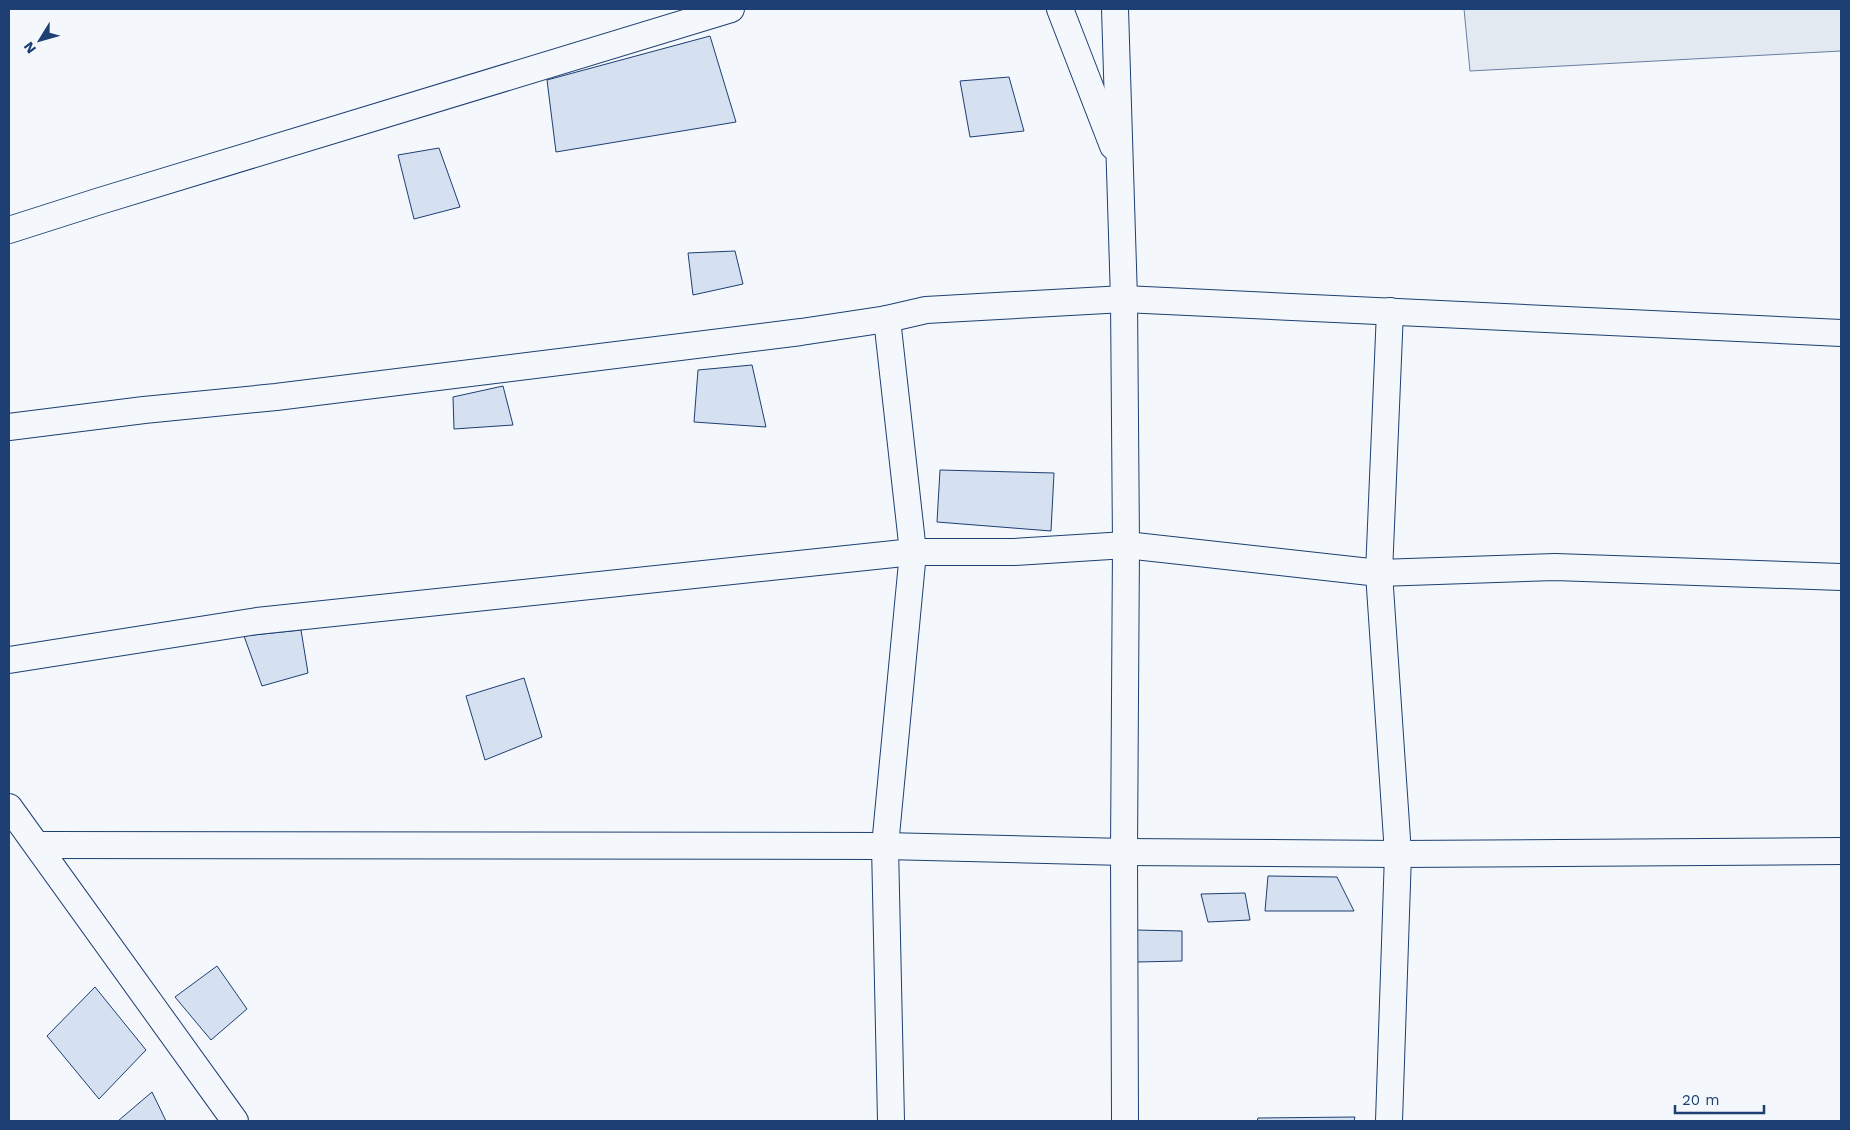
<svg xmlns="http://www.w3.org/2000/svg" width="1850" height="1130" font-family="'Work Sans',sans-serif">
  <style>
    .green { fill: #e3e9f0; stroke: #687fa3 }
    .building { fill: #d5e0f0; stroke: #1d3f73 }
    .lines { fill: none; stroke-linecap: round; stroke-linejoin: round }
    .minor-casing { stroke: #1d3f73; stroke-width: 28 }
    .minor { stroke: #f4f7fb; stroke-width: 26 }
  </style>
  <rect width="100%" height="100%" fill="#f4f7fb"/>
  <path class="green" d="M1464,9H1841V51L1470,71Z"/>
  <g class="building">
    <path d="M710,36L736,122L556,152L547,80Z"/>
    <path d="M1009,77L1024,131L970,137L960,81Z"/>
    <path d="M439,148L460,207L414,219L398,155Z"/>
    <path d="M735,251L743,284L693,295L688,253Z"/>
    <path d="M752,365L766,427L694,422L698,370Z"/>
    <path d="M503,386L513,425L454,429L453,397Z"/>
    <path d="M940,470L1054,473L1051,531L937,522Z"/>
    <path d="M301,630L308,673L262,686L244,636Z"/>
    <path d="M524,678L542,737L485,760L466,696Z"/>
    <path d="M1268,876L1337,877L1354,911H1265Z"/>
    <path d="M1245,893L1250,920L1208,922L1201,894Z"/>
    <path d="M1136,930L1182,931V961L1137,962Z"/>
    <path d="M217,966L247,1009L211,1040L175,997Z"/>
    <path d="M95,987L146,1050L99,1099L47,1036Z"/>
    <path d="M152,1092L166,1121H118Z"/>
    <path d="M1355,1117L1354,1121H1257L1258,1118Z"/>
  </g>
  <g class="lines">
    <g class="minor-casing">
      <g id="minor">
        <path d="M1060,9L1113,146"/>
        <path d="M1115,9L1124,299L1126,545L1124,852L1125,1121"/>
        <path d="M9,230L100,201L731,9"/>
        <path d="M887,319L913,552L885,846L891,1121"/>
        <path d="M9,427L144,410L276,397L801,332L887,319L926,310L1124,299L1841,333"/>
        <path d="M9,660L257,621L913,552H1014L1126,545L1379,573L1555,567L1841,577"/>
        <path d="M9,807L235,1121"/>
        <path d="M38,845L885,846L1124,852L1398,854L1841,851"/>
        <path d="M1389,1121L1398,854L1379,573L1390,311"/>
      </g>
    </g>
    <use href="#minor" class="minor"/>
  </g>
  <rect width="1850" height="1130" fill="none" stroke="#1d3f73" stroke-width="20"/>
  <g transform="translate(40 40) rotate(233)" stroke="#f4f7fb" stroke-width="4" paint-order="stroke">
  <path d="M0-4L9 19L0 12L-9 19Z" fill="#1d3f73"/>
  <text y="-8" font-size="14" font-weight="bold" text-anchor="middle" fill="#1d3f73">N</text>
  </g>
  <path d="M1675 1105v8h89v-8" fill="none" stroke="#1d3f73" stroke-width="2.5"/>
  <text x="1682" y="1105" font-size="15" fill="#1d3f73" stroke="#f4f7fb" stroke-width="4" paint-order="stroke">20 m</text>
</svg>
